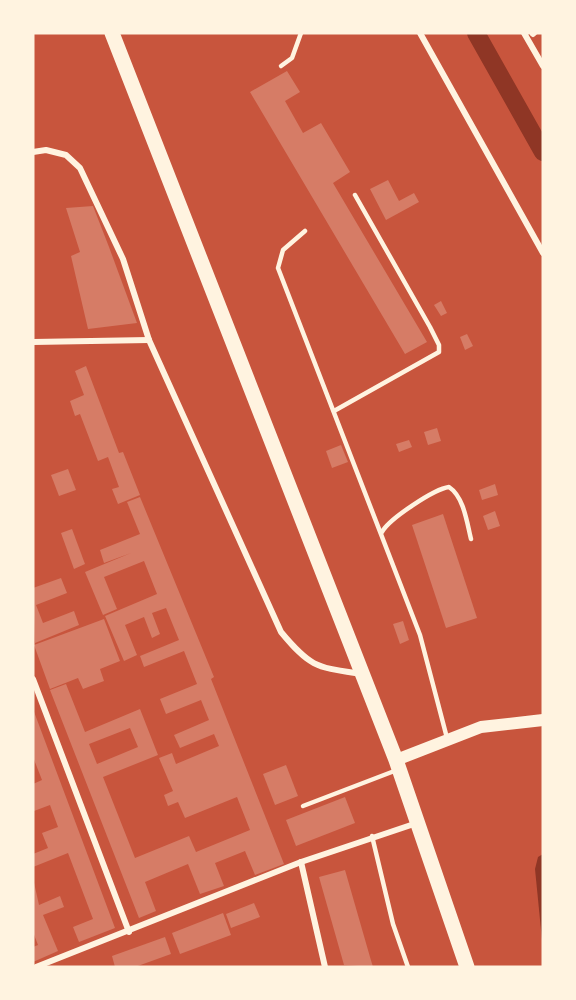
<svg xmlns="http://www.w3.org/2000/svg" width="576" height="1000" font-family="'Fira Sans Condensed',sans-serif">
  <style>
    .water { fill: #8f3625 }
    .lines { fill: none; stroke-linecap: round; stroke-linejoin: round }
    .canal { stroke: #8f3625; stroke-width: 18 }
    .building { fill: #d67c66; fill-rule: evenodd }
    .service { stroke: #fff3e0; stroke-width: 4.5 }
    .minor { stroke: #fff3e0; stroke-width: 6 }
    .secondary { stroke: #fff3e0; stroke-width: 12 }
    .primary { stroke: #fff3e0; stroke-width: 15 }
  </style>
  <rect width="100%" height="100%" fill="#c8553d"/>
  <path class="water" d="M543,854V950L535,869L538,857Z"/>
  <g class="lines">
    <path class="canal" d="M476,33L543,152"/>
  </g>
  <g class="building">
    <path d="M287,71L300,92L285,101L303,133L321,123L350,172L333,183L427,342L405,354L250,92Z"/>
    <path d="M388,180L399,201L414,193L419,202L386,220L370,189Z"/>
    <path d="M93,206L109,247L137,323L88,329L71,256L80,252L66,208Z"/>
    <path d="M441,301L447,313L441,316L434,305Z"/>
    <path d="M467,334L473,346L465,350L460,337Z"/>
    <path d="M86,366L119,453L123,452L140,495L118,504L112,489L119,487L108,457L98,461L80,414L75,416L70,401L84,395L75,371Z"/>
    <path d="M437,428L441,441L428,445L424,432Z"/>
    <path d="M409,440L412,447L399,452L396,444Z"/>
    <path d="M341,445L348,462L332,468L326,451Z"/>
    <path d="M68,469L76,490L59,496L51,475Z"/>
    <path d="M495,484L498,495L482,500L479,490Z"/>
    <path d="M140,497L214,677L211,679L284,864L255,875L245,851L215,863L224,886L200,894L188,864L145,882L156,911L139,918L50,690L66,684L85,732L140,709L158,755L103,777L135,858L189,836L196,852L250,830L237,797L185,818L178,802L168,806L164,795L173,791L159,758L172,753L176,764L219,746L214,734L180,748L174,735L209,720L201,700L166,714L160,699L197,684L184,651L144,667L140,656L179,640L166,608L152,613L160,634L152,638L144,617L125,625L137,655L124,661L105,616L157,594L144,561L104,577L117,609L103,615L85,572L131,553L104,563L100,550L140,534L127,502ZM130,728L138,747L97,764L89,744Z"/>
    <path d="M495,511L500,526L488,530L483,516Z"/>
    <path d="M443,514L477,618L446,628L412,525Z"/>
    <path d="M72,529L85,564L74,569L61,533Z"/>
    <path d="M61,578L67,593L36,605L43,623L74,611L79,625L35,643L33,588Z"/>
    <path d="M104,619L120,661L100,669L104,681L83,689L78,678L50,689L34,645Z"/>
    <path d="M403,621L409,640L400,644L393,624Z"/>
    <path d="M33,709L115,928L79,942L73,927L93,919L68,853L33,867V854L48,848L42,833L58,827L50,805L34,811L33,809V784L42,780L33,757Z"/>
    <path d="M286,765L298,796L275,805L263,774Z"/>
    <path d="M345,797L355,823L296,846L286,820Z"/>
    <path d="M345,870L370,957L373,967L344,965L319,877Z"/>
    <path d="M33,878L39,905L60,896L64,907L43,915L58,951L33,962V947L38,945L33,932Z"/>
    <path d="M254,903L260,917L231,928L226,914Z"/>
    <path d="M223,913L231,935L180,954L172,933Z"/>
    <path d="M165,937L171,954L135,967H115L112,956Z"/>
  </g>
  <g class="lines">
    <g class="service">
      <path d="M281,66L292,58L301,33"/>
      <path d="M305,231L283,250L278,268L420,635L447,738"/>
      <path d="M334,411L439,352V345L430,327L355,195"/>
      <path d="M382,532C389,519 434,489 449,487C464,497 467,523 471,539"/>
      <path d="M303,806L397,770"/>
      <path d="M372,836L393,924L408,967"/>
    </g>
    <g class="minor">
      <path d="M420,33L543,253"/>
      <path d="M524,33L543,66"/>
      <path d="M533,34L534,33"/>
      <path d="M33,152L46,150L66,155L80,168L123,259L149,340L281,632C311,668 316,667 362,674"/>
      <path d="M33,342L149,340"/>
      <path d="M33,679L129,932"/>
      <path d="M301,862L325,967"/>
      <path d="M36,967L301,862L417,823"/>
    </g>
    <path class="secondary" d="M396,760L481,727L543,720"/>
    <path class="primary" d="M112,33L396,760L467,967"/>
  </g>
  <rect width="576" height="1000" fill="none" stroke="#fff3e0" stroke-width="69"/>
</svg>
